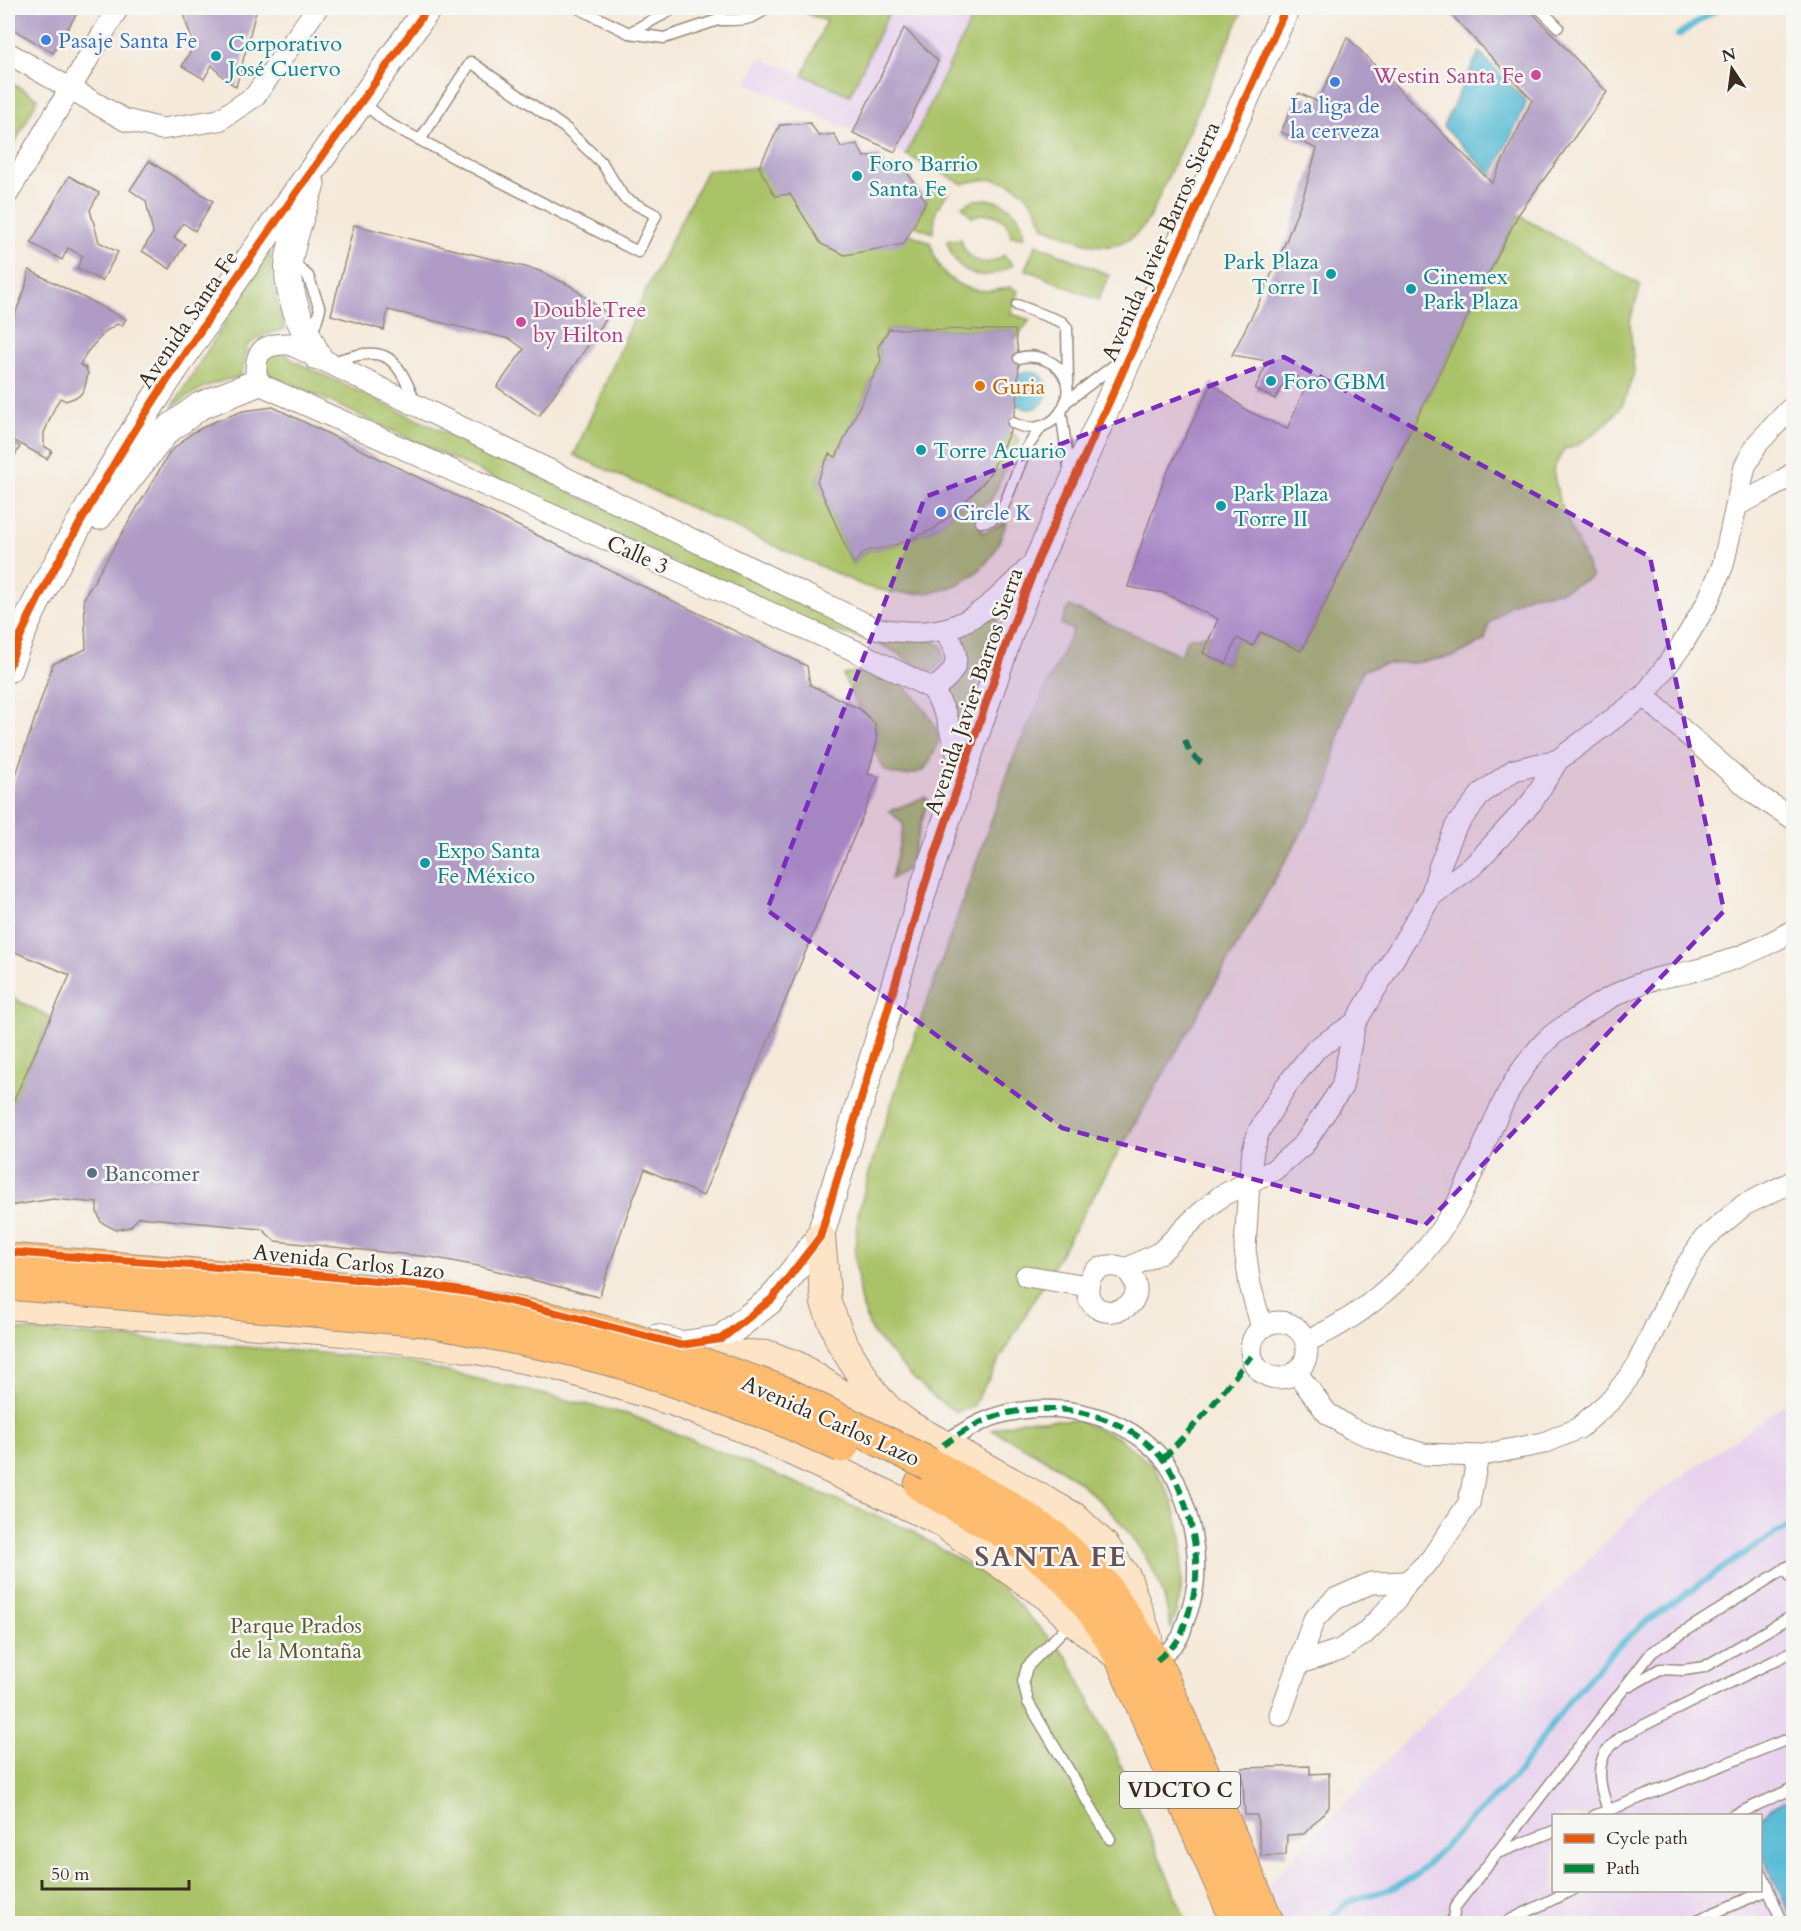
<svg xmlns="http://www.w3.org/2000/svg" width="1801" height="1931" font-family="Cardo,serif">
  <style>
    .built { fill: #e8d2ee; fill-rule: evenodd }
    .green { fill: #aac369; stroke: #727644; stroke-width: 1.5 }
    .water { fill: #56bbd5; stroke: #48727a; stroke-width: 1.5 }
    .lines { fill: none; stroke-linecap: round; stroke-linejoin: round }
    .stream { stroke: #56bbd5; stroke-width: 6 }
    .building { fill: #af9bc5 }
    .service-casing { stroke: #988a7c; stroke-width: 13 }
    .pedestrian-casing { stroke: #988a7c; stroke-width: 19 }
    .minor-casing { stroke: #988a7c; stroke-width: 23 }
    .tertiary-casing { stroke: #988a7c; stroke-width: 29 }
    .secondary-casing { stroke: #988a7c; stroke-width: 32 }
    .motorway-casing { stroke: #988a7c; stroke-width: 35 }
    .service { stroke: #fff; stroke-width: 10 }
    .pedestrian { stroke: #fff; stroke-width: 16 }
    .minor { stroke: #fff; stroke-width: 21 }
    .tertiary { stroke: #fff; stroke-width: 27 }
    .secondary { stroke: #fee4c6; stroke-width: 30 }
    .motorway { stroke: #fdbc70; stroke-width: 33 }
    .motorway-bridge-casing { stroke: #988a7c; stroke-width: 35; stroke-linecap: butt }
    .motorway-bridge { stroke: #fdbc70; stroke-width: 33 }
    .quiet { stroke: #00873e; stroke-width: 6; stroke-dasharray: 12 6; stroke-linecap: butt }
    .cycleway-casing { stroke: #f6f6f2; stroke-width: 11 }
    .cycleway { stroke: #e8590c; stroke-width: 8 }
    .marked { fill: #7b2cbf; fill-opacity: 0.2; stroke: #7b2cbf; stroke-width: 4.5; stroke-dasharray: 12 8; stroke-linejoin: round }
    .shop-dot { fill: #3f7fe0; stroke: #f6f6f2; stroke-width: 2 }
    .culture-dot { fill: #0f9aa8; stroke: #f6f6f2; stroke-width: 2 }
    .hotel-dot { fill: #d1479c; stroke: #f6f6f2; stroke-width: 2 }
    .food-dot { fill: #e8710a; stroke: #f6f6f2; stroke-width: 2 }
    .service-dot { fill: #5c6f8a; stroke: #f6f6f2; stroke-width: 2 }
    .labels { text-anchor: middle; stroke-width: 5; stroke-linejoin: round; paint-order: stroke }
    .shield { fill: #f6f6f2; stroke: #73675e; stroke-width: 1.5 }
    .shield-label { font-size: 21px; font-weight: bold; fill: #3b2a1e }
    .shop-label { font-size: 22px; fill: #366cbe; stroke: #f6f6f2; text-anchor: start }
    .culture-label { font-size: 22px; fill: #0d838f; stroke: #f6f6f2; text-anchor: start }
    .hotel-label { font-size: 22px; fill: #b23c85; stroke: #f6f6f2; text-anchor: end }
    .street-label { font-size: 22px; fill: #3b2a1e; stroke: #f6f6f2 }
    .food-label { font-size: 22px; fill: #c56008; stroke: #f6f6f2; text-anchor: start }
    .service-label { font-size: 22px; fill: #4e5e75; stroke: #f6f6f2; text-anchor: start }
    .park-label { font-size: 22px; fill: #5c5834; stroke: #f6f6f2 }
    .district-label { font-size: 28px; font-weight: bold; letter-spacing: 1.5px; fill: #645258; stroke: #f6f6f2 }
  </style>
  <rect width="100%" height="100%" fill="#f6f6f2"/>
  <filter id="ink" filterUnits="userSpaceOnUse"><feTurbulence type="fractalNoise" baseFrequency=".0167" numOctaves="2"/><feDisplacementMap in="SourceGraphic" scale="12" xChannelSelector="R" yChannelSelector="G"/><feConvolveMatrix kernelMatrix="1 2 1 2 8 2 1 2 1" color-interpolation-filters="sRGB"/></filter>
  <filter id="wash" filterUnits="userSpaceOnUse"><feTurbulence type="fractalNoise" baseFrequency=".008" numOctaves="4" result="noise"/><feDisplacementMap in="SourceGraphic" scale="24" xChannelSelector="R" yChannelSelector="G"/><feGaussianBlur stdDeviation="1.35" result="paint"/><feColorMatrix in="noise" values="0 0 0 0 0 0 0 0 0 0 0 0 0 0 0 0 0 1.4 0 .05"/><feComposite in="paint" operator="in"/></filter>
  <g filter="url(#wash)">
    <rect width="100%" height="100%" fill="#f5e9d9"/>
    <g class="built">
      <path d="M891,8H977L906,155L747,83L759,57L850,95Z"/>
      <path d="M1789,1401L1794,1407L1793,1923H1282L1266,1886L1402,1745L1647,1501ZM1554,1816H1760V1890H1554Z"/>
    </g>
    <g class="green">
      <path d="M793,8H891L850,95L803,75L826,21Z"/>
      <path d="M977,8H1244L1150,217C1119,265 1087,243 1044,227C1030,186 1004,171 963,184L906,155Z"/>
      <path d="M8,81L38,98L8,157Z"/>
      <path d="M758,168L931,243C938,284 973,298 1010,287L1018,291L1011,314L1030,320L1016,338L1014,330L888,329L878,347L881,360L836,457L829,454L817,481L853,564L866,551L893,546L932,530L955,512L984,482L1010,431L1020,440L990,502L976,509L982,533L1007,522C1001,536 996,553 985,564C954,599 905,598 864,586L574,455L647,288L707,170Z"/>
      <path d="M930,184L948,192L936,211L933,233L910,224C923,212 928,202 930,184Z"/>
      <path d="M987,199C1007,202 1024,214 1024,237L1011,236C1008,216 989,209 972,217L962,206L974,200Z"/>
      <path d="M1518,215L1641,285L1630,321L1634,373L1622,406L1607,423L1577,446L1564,449L1553,470L1559,500L1592,577L1559,592L1530,595L1508,606L1489,624L1485,640L1455,656L1414,663L1387,664L1363,670C1344,705 1336,746 1329,785L972,1408L956,1412L936,1399L914,1379L871,1331L860,1299L855,1256L858,1214L873,1159L901,1075L1015,754L1073,630L1061,624L1069,606L1181,655L1187,639L1211,634L1203,653L1226,664L1237,638L1253,645L1260,632L1301,651Z"/>
      <path d="M961,239C966,262 986,269 1004,255L1013,265C983,285 955,275 947,240Z"/>
      <path d="M1036,244L1109,275L1098,300L1025,269Z"/>
      <path d="M270,251C271,278 276,303 285,329L263,335L247,346L241,377C215,380 194,391 172,407Z"/>
      <path d="M280,348L292,360L850,625L932,640L942,646C945,659 943,664 932,672C916,671 908,659 895,652C870,638 845,634 818,629L288,382L271,377L262,368L263,355Z"/>
      <path d="M1004,601L961,730L947,699C963,670 971,665 962,631Z"/>
      <path d="M855,672C869,673 884,674 896,681C911,689 939,723 938,741C937,750 929,762 924,770C912,775 895,779 884,769C880,764 877,756 875,750C882,725 872,725 860,709C853,699 848,686 843,675Z"/>
      <path d="M925,797L928,800L912,855L904,871L891,879L904,825L890,811Z"/>
      <path d="M8,996L51,1017L8,1113Z"/>
      <path d="M8,1329L310,1352L401,1361L631,1415L908,1529L998,1583L1068,1658L1117,1756L1187,1923H8Z"/>
      <path d="M1025,1420H1077L1119,1438L1154,1467L1172,1500L1182,1538L1181,1593L1171,1629C1168,1616 1166,1601 1161,1588C1141,1537 1092,1486 1045,1459C1028,1448 1010,1440 992,1430Z"/>
    </g>
    <g class="water">
      <path d="M1479,52L1527,102L1492,176L1443,126Z"/>
      <path d="M1029,371C1066,376 1042,427 1014,402L1018,375Z"/>
      <path d="M1789,1800L1794,1801L1793,1918L1768,1869L1761,1846V1818L1773,1806Z"/>
    </g>
    <g class="lines">
      <g class="stream">
        <path d="M1678,35L1719,8"/>
        <path d="M1323,1924L1348,1902L1393,1888L1414,1877L1518,1773L1567,1703L1612,1652L1642,1625L1737,1558L1794,1523"/>
      </g>
    </g>
    <g id="blocks">
      <g class="building">
        <path d="M8,8H80L53,53L8,26Z"/>
        <path d="M184,8H257L236,87L223,77L212,65L204,79L182,66L194,46L186,22Z"/>
        <path d="M1445,8H1528L1607,92L1518,215L1301,651L1260,632L1253,646L1237,638L1226,664L1203,653L1218,619L1164,593L1128,587L1145,533L1164,479L1212,383L1246,410L1287,429L1308,381L1289,374L1275,399L1255,389L1268,361L1232,355L1259,302L1284,246L1303,197L1317,149L1281,132L1299,93L1318,102L1347,37L1492,183L1532,100Z"/>
        <path d="M904,28L938,61L895,152L853,133Z"/>
        <path d="M810,123L819,136L834,134L841,147L857,144L864,157L879,155L887,167L903,166L926,201L904,244L845,255L821,244L790,194L775,196L759,167L780,125Z"/>
        <path d="M149,161L213,201L195,231L183,223L174,238L185,244L170,269L142,251L153,233L146,201L130,190Z"/>
        <path d="M69,176L99,193L90,210L99,242L118,252L102,281L77,268L83,256L68,248L62,260L31,243Z"/>
        <path d="M354,225L537,270L569,285L609,315L539,416L497,387L524,349L510,339L388,310L384,330L331,315Z"/>
        <path d="M29,270L126,319L122,326L117,324L106,331L87,352L80,365L86,368L88,374L84,390L79,396L66,401L60,398L54,409L44,433V446L52,451L47,459L8,437V332L25,289Z"/>
        <path d="M889,329L1015,330L1019,360L1017,404L1010,431L992,470L984,482L955,512L932,530L893,546L866,551L853,564L817,481L829,454L836,457L881,360L878,347Z"/>
        <path d="M273,407L807,666L810,685L860,709L875,724L877,742L868,774L879,777L703,1196L645,1169L627,1215L599,1297L478,1266L431,1257L275,1241L262,1229L139,1217L130,1227L116,1230L101,1222L97,1212V1203L53,1199L8,1206V1113L70,975L8,949V799L53,664L86,649L84,598L170,452L192,433L216,421L243,411Z"/>
        <path d="M8,439L20,447L11,462L8,459Z"/>
        <path d="M1310,1766V1774L1329,1773V1807L1304,1834L1287,1835L1286,1855L1261,1856L1257,1815H1245L1242,1768Z"/>
      </g>
    </g>
  </g>
  <g filter="url(#ink)">
    <use href="#blocks" fill-opacity="0" stroke="#988a7c" stroke-width="1.5"/>
    <g class="lines">
      <g class="service-casing">
        <g id="service">
          <path d="M578,8L629,33L664,38L718,20L723,8"/>
          <path d="M1539,8L1558,27"/>
          <path d="M718,20C737,20 752,22 766,8"/>
          <path d="M629,33L675,8"/>
          <path d="M362,102L389,124L420,140L638,252L656,215L624,198L602,163L565,128L471,62L420,140"/>
          <path d="M292,262L308,276L320,309L312,335"/>
          <path d="M1017,305L1062,322L1067,328L1068,383"/>
          <path d="M333,362C384,345 395,352 415,402"/>
          <path d="M1066,402L1121,360"/>
          <path d="M1061,412L1070,474"/>
          <path d="M1013,423C1060,446 1090,378 1046,360C1037,356 1029,355 1019,358"/>
          <path d="M981,522L991,520L1001,513L1026,449L1042,426"/>
          <path d="M1785,1568L1794,1582"/>
          <path d="M1072,1621L1027,1667L1023,1681L1028,1702L1110,1839"/>
          <path d="M1630,1686L1660,1669L1684,1670L1704,1667L1794,1615"/>
          <path d="M1608,1810C1602,1793 1595,1771 1605,1753C1609,1747 1617,1741 1622,1736L1794,1651"/>
          <path d="M1594,1816L1783,1741L1794,1743"/>
          <path d="M1732,1816L1794,1788"/>
          <path d="M1495,1854L1554,1831"/>
          <path d="M1760,1870L1783,1924"/>
          <path d="M1452,1924L1455,1907L1652,1652L1794,1563"/>
          <path d="M1502,1924L1572,1890"/>
          <path d="M1688,1924L1768,1890"/>
        </g>
      </g>
      <g class="pedestrian-casing">
        <path id="pedestrian" d="M943,1445C962,1432 984,1418 1008,1413C1063,1401 1124,1415 1162,1458C1179,1477 1192,1522 1195,1547C1198,1578 1196,1594 1185,1623C1183,1628 1182,1636 1178,1640C1173,1648 1162,1655 1155,1662"/>
      </g>
      <g class="minor-casing">
        <g id="minor">
          <path d="M8,53L125,120L162,129L219,120L255,96L317,8"/>
          <path d="M8,193L118,8"/>
          <path d="M1737,505L1769,489L1794,473"/>
          <path d="M933,689C960,670 962,659 945,630"/>
          <path d="M1644,696L1755,794L1794,819"/>
          <path d="M961,775L956,749L946,715L933,689L860,653L257,383C253,354 260,343 290,344L874,628C958,643 979,617 1035,562"/>
          <path d="M1431,896L1474,865L1532,802L1558,760L1644,696L1682,645L1707,603L1723,565L1745,466L1758,443L1789,410L1794,407"/>
          <path d="M1126,1269C1163,1310 1086,1330 1088,1288C1089,1266 1110,1262 1126,1269L1161,1252L1195,1218L1221,1196L1274,1170L1304,1144L1342,1087L1355,1023L1431,896L1440,865L1456,826L1482,793L1514,770L1558,760"/>
          <path d="M1026,1276L1088,1286"/>
          <circle cx="1279" cy="1350" r="28"/>
          <path d="M1262,1328L1250,1285L1245,1249L1249,1182L1253,1150L1259,1131L1286,1086L1316,1049L1355,1023"/>
          <path d="M1306,1341C1369,1316 1435,1252 1464,1190C1491,1136 1504,1080 1550,1037C1558,1030 1568,1024 1576,1019C1600,1002 1621,990 1648,981C1663,976 1678,975 1693,971C1728,963 1763,948 1794,930"/>
          <path d="M1296,1372L1327,1413L1350,1428L1381,1441L1423,1454L1478,1456L1544,1443L1579,1428L1612,1399L1635,1369L1679,1277L1704,1239L1744,1205L1794,1181"/>
          <path d="M1300,1663L1340,1650L1364,1634L1382,1616L1396,1600L1407,1582L1431,1559L1469,1503L1478,1456"/>
          <path d="M1280,1715L1314,1619L1335,1599L1371,1583L1407,1582"/>
        </g>
      </g>
      <g class="tertiary-casing">
        <g id="tertiary">
          <path d="M311,184C304,206 292,238 289,260C285,294 303,328 318,357"/>
          <path d="M99,516L166,431L200,406L257,383"/>
          <path d="M8,669C27,613 58,562 87,511C128,437 176,366 224,296C291,199 360,104 428,8"/>
          <path d="M657,1338L680,1345L721,1339L772,1299L820,1237L925,884L1010,632L1038,560L1286,8"/>
        </g>
      </g>
      <g class="secondary-casing">
        <g id="secondary">
          <path d="M820,1237L826,1303L841,1341L873,1394L889,1411L909,1426L1073,1517L1104,1546L1126,1578L1147,1637"/>
          <path d="M8,1304L344,1331L462,1346L553,1364L674,1401L745,1428L939,1520L1048,1596L1073,1620L1118,1655"/>
          <path d="M695,1375L709,1363L719,1360L747,1355L769,1356L798,1367L860,1407L889,1411"/>
        </g>
      </g>
      <g class="motorway-casing">
        <g id="motorway">
          <path d="M929,1464L1005,1505L1053,1537L1104,1586L1155,1662L1268,1924"/>
          <path d="M921,1485C964,1511 1017,1535 1055,1568C1083,1593 1103,1623 1121,1656L1239,1924"/>
        </g>
      </g>
      <use href="#service" class="service"/>
      <use href="#pedestrian" class="pedestrian"/>
      <use href="#minor" class="minor"/>
      <use href="#tertiary" class="tertiary"/>
      <use href="#secondary" class="secondary"/>
      <use href="#motorway" class="motorway"/>
      <g class="motorway-bridge-casing">
        <g id="motorway-bridge">
          <path d="M8,1260L271,1281L434,1298L568,1323L635,1341L782,1392L929,1464"/>
          <path d="M8,1283L425,1320L563,1347L625,1363L775,1416L842,1446"/>
        </g>
      </g>
      <use href="#motorway-bridge" class="motorway-bridge"/>
      <g class="quiet">
        <path d="M1185,740L1190,753L1201,763"/>
        <path d="M943,1445C962,1432 984,1418 1008,1413C1063,1401 1124,1415 1162,1458C1179,1477 1192,1522 1195,1547C1198,1578 1196,1594 1185,1623C1183,1628 1182,1636 1178,1640C1173,1648 1162,1655 1155,1662"/>
        <path d="M1163,1459L1210,1408L1251,1356"/>
      </g>
      <g class="cycleway-casing">
        <g id="cycleway">
          <path d="M8,669C27,613 58,562 87,511C128,437 176,366 224,296C291,199 360,104 428,8"/>
          <path d="M8,1252L275,1271L435,1287L475,1293L526,1305L680,1345L721,1339L772,1299L820,1237L925,884L1010,632L1038,560L1286,8"/>
        </g>
      </g>
      <use href="#cycleway" class="cycleway"/>
    </g>
  </g>
  <path class="marked" d="M1284,357L1650,557L1724,911L1425,1225L1062,1128L767,910L925,497Z"/>
  <g class="shop-dot">
    <circle cx="46" cy="40" r="6"/>
    <circle cx="1335" cy="82" r="6"/>
    <circle cx="941" cy="512" r="6"/>
  </g>
  <g class="culture-dot">
    <circle cx="216" cy="56" r="6"/>
    <circle cx="857" cy="176" r="6"/>
    <circle cx="1331" cy="274" r="6"/>
    <circle cx="1411" cy="289" r="6"/>
    <circle cx="1271" cy="381" r="6"/>
    <circle cx="921" cy="450" r="6"/>
    <circle cx="1221" cy="506" r="6"/>
    <circle cx="425" cy="863" r="6"/>
  </g>
  <g class="hotel-dot">
    <circle cx="1536" cy="75" r="6"/>
    <circle cx="521" cy="322" r="6"/>
  </g>
  <circle class="food-dot" cx="980" cy="386" r="6"/>
  <circle class="service-dot" cx="92" cy="1173" r="6"/>
  <g class="labels">
    <rect class="shield" x="1120" y="1772" width="120" height="36" rx="4.5"/>
    <g class="shield-label">
      <text x="1180" y="1797">VDCTO C</text>
    </g>
    <g class="shop-label">
      <text x="58" y="48">Pasaje Santa Fe</text>
      <text x="1335" y="113" text-anchor="middle">La liga de<tspan x="1335" dy="25">la cerveza</tspan></text>
      <text x="953" y="520">Circle K</text>
    </g>
    <g class="culture-label">
      <text x="228" y="51">Corporativo<tspan x="228" dy="25">José Cuervo</tspan></text>
      <text x="869" y="171">Foro Barrio<tspan x="869" dy="25">Santa Fe</tspan></text>
      <text x="1319" y="269" text-anchor="end">Park Plaza<tspan x="1319" dy="25">Torre I</tspan></text>
      <text x="1423" y="284">Cinemex<tspan x="1423" dy="25">Park Plaza</tspan></text>
      <text x="1283" y="389">Foro GBM</text>
      <text x="933" y="458">Torre Acuario</text>
      <text x="1233" y="501">Park Plaza<tspan x="1233" dy="25">Torre II</tspan></text>
      <text x="437" y="858">Expo Santa<tspan x="437" dy="25">Fe México</tspan></text>
    </g>
    <g class="hotel-label">
      <text x="1524" y="83">Westin Santa Fe</text>
      <text x="533" y="317" text-anchor="start">DoubleTree<tspan x="533" dy="25">by Hilton</tspan></text>
    </g>
    <g class="street-label">
      <text transform="translate(1160 241) rotate(-66)" y="8">Avenida Javier Barros Sierra</text>
      <text transform="translate(187 319) rotate(-56)" y="8">Avenida Santa Fe</text>
      <text transform="translate(638 554) rotate(24)" y="8">Calle 3</text>
      <text transform="translate(973 691) rotate(-71)" y="8">Avenida Javier Barros Sierra</text>
      <text transform="translate(349 1261) rotate(6)" y="8">Avenida Carlos Lazo</text>
      <text transform="translate(831 1420) rotate(24)" y="8">Avenida Carlos Lazo</text>
    </g>
    <g class="food-label">
      <text x="992" y="394">Guria</text>
    </g>
    <g class="service-label">
      <text x="104" y="1181">Bancomer</text>
    </g>
    <g class="park-label">
      <text x="296" y="1633">Parque Prados<tspan x="296" dy="25">de la Montaña</tspan></text>
    </g>
    <g class="district-label">
      <text x="1051" y="1566">SANTA FE</text>
    </g>
  </g>
  <rect width="1801" height="1931" fill="none" stroke="#f6f6f2" stroke-width="30"/>
  <rect x="1552" y="1814" width="210" height="78" fill="#f6f6f2" stroke="#aba49d" stroke-width="1.5"/>
  <rect x="1564" y="1834" width="30" height="9" fill="#e8590c" stroke="#aba49d" stroke-width="1.5"/>
  <text x="1606" y="1844" font-size="18" fill="#3b2a1e">Cycle path</text>
  <rect x="1564" y="1864" width="30" height="9" fill="#00873e" stroke="#aba49d" stroke-width="1.5"/>
  <text x="1606" y="1874" font-size="18" fill="#3b2a1e">Path</text>
  <g transform="translate(1732 69) rotate(347)" stroke="#f6f6f2" stroke-width="4.5" paint-order="stroke">
  <path d="M0-4.5L10 22L0 15L-10 22Z" fill="#3b2a1e"/>
  <text y="-9" font-size="16" font-weight="bold" text-anchor="middle" fill="#3b2a1e">N</text>
  </g>
  <path d="M42 1880v9h147v-9" fill="none" stroke="#3b2a1e" stroke-width="3"/>
  <text x="51" y="1880" font-size="18" fill="#3b2a1e" stroke="#f6f6f2" stroke-width="4.5" paint-order="stroke">50 m</text>
</svg>
